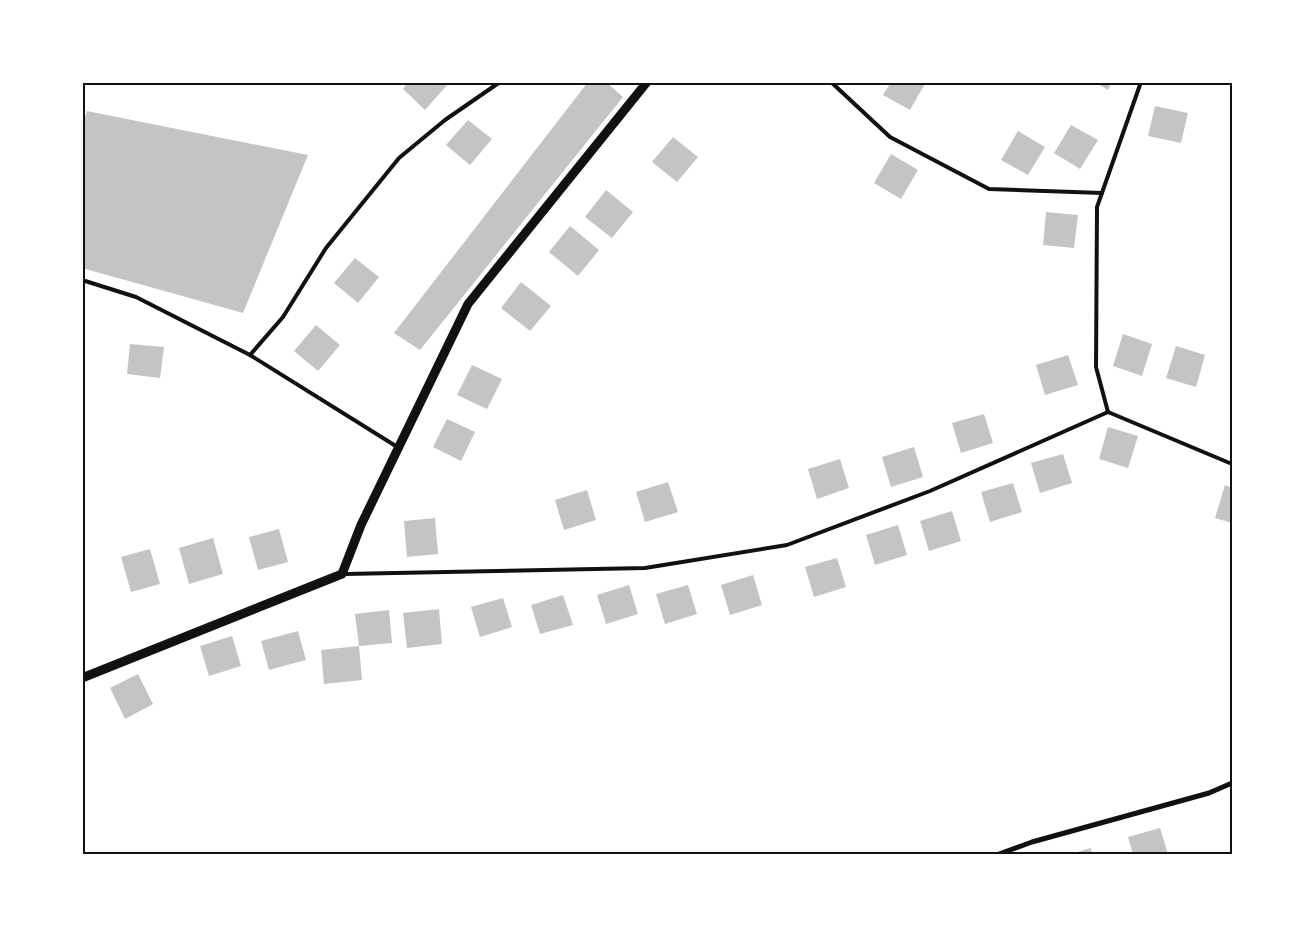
<svg xmlns="http://www.w3.org/2000/svg" width="1315" height="937" font-family="'Roboto Condensed',sans-serif">
  <style>
    .building { fill: #c4c4c4 }
    .lines { fill: none; stroke-linecap: round; stroke-linejoin: round }
    .service { stroke: #111; stroke-width: 4 }
    .minor { stroke: #111; stroke-width: 5 }
    .tertiary { stroke: #111; stroke-width: 9 }
    .neatline { fill: none; stroke: #111; stroke-width: 2 }
  </style>
  <rect width="100%" height="100%" fill="#fff"/>
  <g class="building">
    <path d="M408,82H446L448,84L425,110L403,89Z"/>
    <path d="M588,82H606L623,97L420,350L394,333Z"/>
    <path d="M891,82H926L910,110L883,95Z"/>
    <path d="M1095,82H1112L1108,90Z"/>
    <path d="M1155,106L1188,113L1181,143L1148,136Z"/>
    <path d="M87,111L308,155L243,313L82,268V125Z"/>
    <path d="M468,120L492,139L470,165L446,145Z"/>
    <path d="M1071,125L1098,140L1080,169L1054,153Z"/>
    <path d="M1018,131L1045,147L1028,175L1001,160Z"/>
    <path d="M673,137L698,157L677,182L652,162Z"/>
    <path d="M891,154L918,170L901,199L874,183Z"/>
    <path d="M606,190L633,212L612,238L585,217Z"/>
    <path d="M1046,212L1078,215L1074,248L1043,245Z"/>
    <path d="M570,226L599,250L578,276L549,252Z"/>
    <path d="M355,258L379,277L358,303L334,283Z"/>
    <path d="M521,282L551,306L530,331L501,308Z"/>
    <path d="M316,325L340,345L318,371L294,351Z"/>
    <path d="M1123,334L1152,344L1142,376L1113,366Z"/>
    <path d="M130,344L164,347L160,378L127,374Z"/>
    <path d="M1176,346L1205,355L1196,387L1166,378Z"/>
    <path d="M1068,355L1078,385L1045,395L1036,365Z"/>
    <path d="M472,365L502,379L487,409L457,395Z"/>
    <path d="M984,414L993,443L961,453L952,423Z"/>
    <path d="M447,419L475,432L461,461L433,447Z"/>
    <path d="M1108,427L1138,436L1128,468L1099,459Z"/>
    <path d="M914,447L923,477L891,487L882,457Z"/>
    <path d="M1063,454L1072,483L1040,493L1031,463Z"/>
    <path d="M840,459L849,488L817,499L808,469Z"/>
    <path d="M668,482L678,512L645,522L636,492Z"/>
    <path d="M1013,483L1022,512L990,522L981,492Z"/>
    <path d="M1225,485L1232,488V523L1215,518Z"/>
    <path d="M587,490L596,520L564,530L555,500Z"/>
    <path d="M952,511L961,541L929,551L920,521Z"/>
    <path d="M435,518L438,554L407,557L404,521Z"/>
    <path d="M898,525L907,555L875,565L866,535Z"/>
    <path d="M279,529L288,562L258,570L249,537Z"/>
    <path d="M213,538L223,574L189,584L179,548Z"/>
    <path d="M150,549L160,584L131,592L121,557Z"/>
    <path d="M837,558L846,587L814,597L805,567Z"/>
    <path d="M753,575L762,605L730,615L721,585Z"/>
    <path d="M629,585L638,614L606,624L597,595Z"/>
    <path d="M688,585L697,614L665,624L656,594Z"/>
    <path d="M563,595L573,625L540,634L531,605Z"/>
    <path d="M503,598L512,627L480,637L471,607Z"/>
    <path d="M439,609L442,644L407,648L403,613Z"/>
    <path d="M389,610L392,643L359,646L355,614Z"/>
    <path d="M298,631L306,660L269,670L261,641Z"/>
    <path d="M232,636L241,666L209,676L200,646Z"/>
    <path d="M359,646L362,680L324,684L321,650Z"/>
    <path d="M138,674L153,704L125,719L110,688Z"/>
    <path d="M1160,828L1168,854H1133L1128,837Z"/>
    <path d="M1091,848L1092,854H1070Z"/>
  </g>
  <g class="lines">
    <g class="service">
      <path d="M831,82L890,137L989,189L1102,193"/>
      <path d="M82,280L136,297L250,355L399,448"/>
      <path d="M250,355L283,317L326,248L399,158L445,120L500,82"/>
      <path d="M1108,412L1096,367L1097,207L1141,82"/>
      <path d="M344,574L645,568L787,545L930,491L1108,412L1232,464"/>
    </g>
    <path class="minor" d="M999,854L1032,842L1209,793L1232,783"/>
    <path class="tertiary" d="M82,678L342,574L361,525L468,304L647,82"/>
  </g>
  <rect width="1315" height="937" fill="none" stroke="#ffffff" stroke-width="168"/>
  <rect x="84" y="84" width="1147" height="769" class="neatline"/>
</svg>
